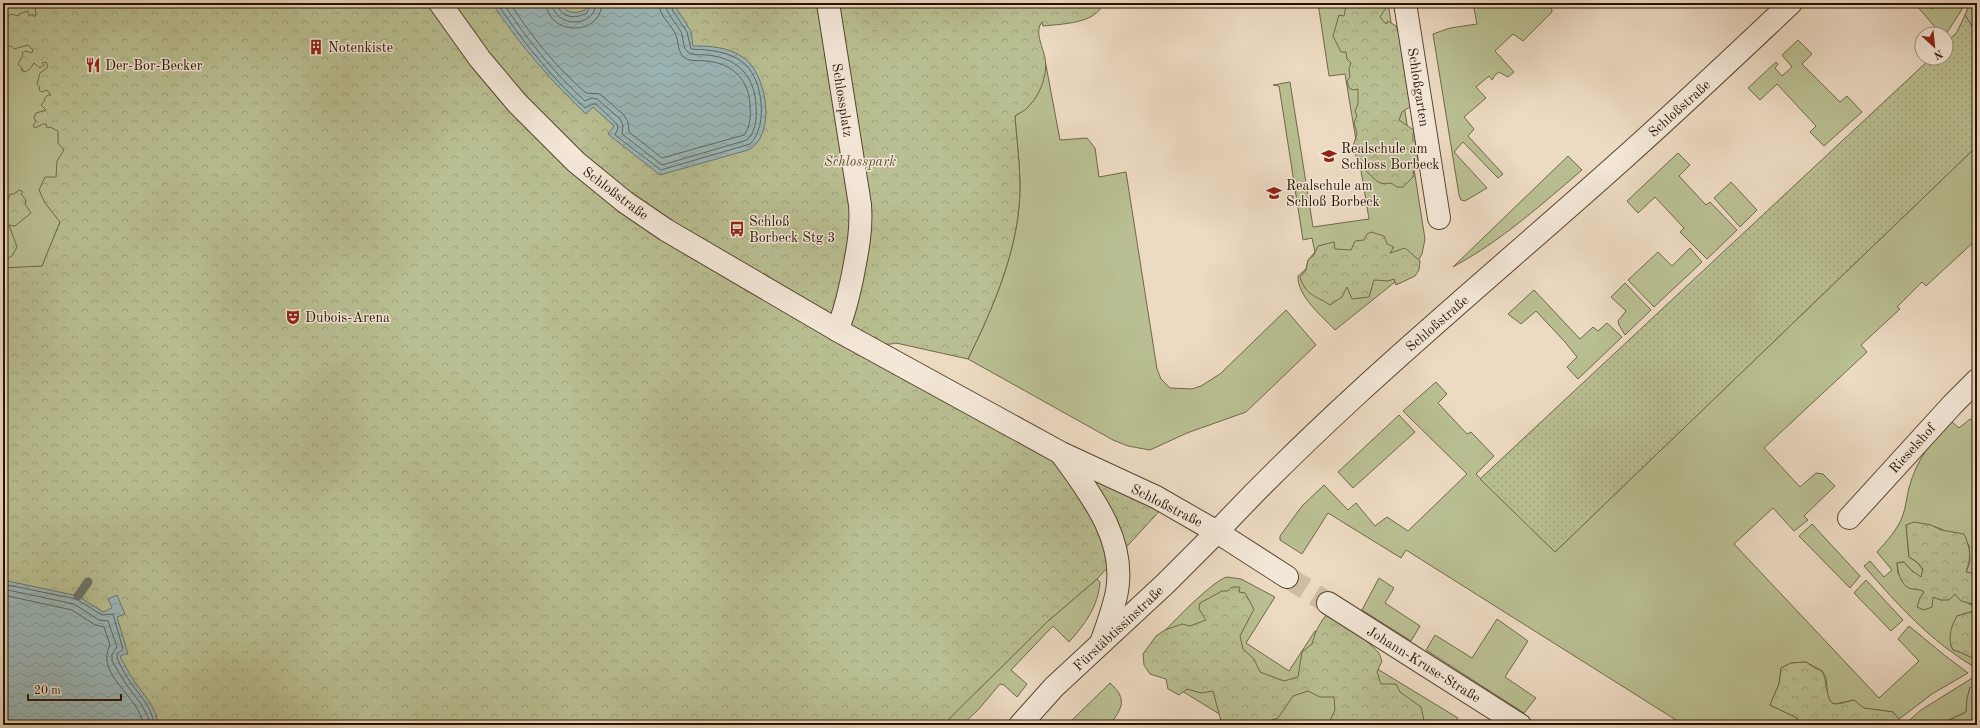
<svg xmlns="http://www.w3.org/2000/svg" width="1980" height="728" font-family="'Old Standard TT',serif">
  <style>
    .grass { fill: #b9bf92; stroke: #706849 }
    .forest { fill: url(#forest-crowns); stroke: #706849 }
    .garden { fill: url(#garden-dots); stroke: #706849 }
    .water { fill: url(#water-waves); stroke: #6d7670 }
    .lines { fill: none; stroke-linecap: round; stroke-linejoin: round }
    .shore { stroke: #61665e; stroke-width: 1 }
    .stream { stroke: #6d7670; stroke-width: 9 }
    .minor-tunnel { stroke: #cebca5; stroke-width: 22; stroke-dasharray: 22 11; stroke-linecap: butt }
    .minor-casing { stroke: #584430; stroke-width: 24 }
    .tertiary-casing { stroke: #584430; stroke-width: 24 }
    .minor { stroke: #f3e7d7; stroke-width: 22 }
    .tertiary { stroke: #f3e7d7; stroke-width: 22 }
    .labels { text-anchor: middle; stroke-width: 3; stroke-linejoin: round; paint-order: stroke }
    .poi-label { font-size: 14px; fill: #271200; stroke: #f3e7d7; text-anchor: start }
    .street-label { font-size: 14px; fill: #271200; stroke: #f3e7d7 }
    .park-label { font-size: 14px; font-style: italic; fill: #5a4f33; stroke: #f3e7d7 }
  </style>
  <defs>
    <pattern id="forest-crowns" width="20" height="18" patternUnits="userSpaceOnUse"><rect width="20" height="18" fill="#b9bf92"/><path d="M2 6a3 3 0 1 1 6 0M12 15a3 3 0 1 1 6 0" fill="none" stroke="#9fa37c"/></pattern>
    <pattern id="garden-dots" width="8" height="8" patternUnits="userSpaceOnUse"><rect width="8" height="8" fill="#b9bf92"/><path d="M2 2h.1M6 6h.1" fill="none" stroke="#9fa37c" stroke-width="1.8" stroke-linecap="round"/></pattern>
    <pattern id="water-waves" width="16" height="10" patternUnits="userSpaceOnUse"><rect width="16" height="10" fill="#9bb9bb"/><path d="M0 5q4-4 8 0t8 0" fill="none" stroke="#869e9f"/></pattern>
  </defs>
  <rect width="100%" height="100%" fill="#ecdac2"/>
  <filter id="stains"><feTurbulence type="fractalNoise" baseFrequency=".005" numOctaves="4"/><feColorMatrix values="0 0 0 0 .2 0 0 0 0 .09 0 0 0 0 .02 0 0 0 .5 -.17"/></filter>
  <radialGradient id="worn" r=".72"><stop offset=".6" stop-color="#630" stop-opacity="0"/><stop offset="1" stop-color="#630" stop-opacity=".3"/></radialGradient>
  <g class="grass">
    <path d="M3,3H111L76,182L42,267L3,268Z"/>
    <path d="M1318,3H1388L1425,239L1422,254L1415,266L1335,330C1322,316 1297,296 1298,276L1306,269L1308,260L1315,252L1312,238L1303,240L1279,86L1273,85L1290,82L1313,227L1369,219L1345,74L1329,76Z"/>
    <path d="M1473,3H1551L1552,12L1523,41L1513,34L1495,51L1514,72L1508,77L1499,72L1495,75L1492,80L1489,76L1476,87L1486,98L1464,117L1474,129L1468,136L1503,174L1498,178L1463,142L1454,152L1487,188L1465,201L1461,200L1459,195L1433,34L1450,28L1477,24Z"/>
    <path d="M1920,3H1926L1932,9L1938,3H1964L1961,11L1946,34H1941L1917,6Z"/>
    <path d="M1970,3H1977V34L1965,15Z"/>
    <path d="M1798,40L1812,54L1802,64L1840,102L1847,96L1862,112L1824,146L1810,132L1816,126L1777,84L1760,100L1748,88L1776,62L1778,64L1775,68L1782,76L1792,67L1782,55Z"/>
    <path d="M1045,60L1060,140L1087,138L1095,148L1099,177L1126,172L1157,369L1161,379L1170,388L1192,389L1201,386L1220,374L1286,310L1316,345L1246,412L1187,433L1150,450L1128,446L1113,440L968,359C991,312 1014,260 1019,207C1022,177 1017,146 1015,116C1040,101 1042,87 1045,60Z"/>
    <path d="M1977,146V239L1926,286L1922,282L1897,307L1900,309L1861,345L1867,352L1764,448L1800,487L1816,473L1823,474L1835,486L1804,516L1808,520L1794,531L1773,508L1734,544L1879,698L1919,661L1898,639L1909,626L1943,654L1968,673L1932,694L1902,717L1898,719L1893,712L1863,708L1854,700L1835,704L1831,703L1828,699L1826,677L1822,671L1806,662L1791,663L1781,668L1779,684L1770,705L1797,718L1800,725H1684L1406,550L1401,558L1328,513L1302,554L1280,540V536L1302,506L1324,485L1348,510L1356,503L1375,526L1387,517L1408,531L1467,474L1403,411L1436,382L1447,394L1438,403L1467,434L1471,432L1494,456L1476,474L1555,552Z"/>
    <path d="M1678,153L1690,165L1679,176L1706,205L1710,202L1737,230L1707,259L1680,232L1684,228L1655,197L1638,213L1627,201Z"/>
    <path d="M1568,156L1582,170C1541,205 1501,241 1453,267Z"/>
    <path d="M1731,182L1757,210L1740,227L1714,198Z"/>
    <path d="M1690,248L1702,262L1654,307L1628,280L1658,252L1672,266Z"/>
    <path d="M1625,283L1651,310L1625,335L1619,325L1618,321L1626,311L1611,297Z"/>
    <path d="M1534,290L1580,339L1593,327L1598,331L1607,323L1622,337L1578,379L1567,367L1577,357L1565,342L1536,311L1521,324L1508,314Z"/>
    <path d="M1399,415L1415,432L1353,488L1338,472Z"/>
    <path d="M1970,419L1977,424V574L1966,573L1970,561L1969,545C1953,534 1926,518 1906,525L1909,557L1917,562L1923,570L1921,578L1911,570L1904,562L1897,563L1898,574L1924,592L1920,598L1933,597L1941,600L1955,594L1969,604L1977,605L1974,611L1957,616C1953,627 1947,639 1953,650C1962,652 1968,657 1977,659L1976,668C1931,642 1898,605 1864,566L1870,561L1884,577L1892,570L1877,552C1887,541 1898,529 1903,515C1906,506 1907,496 1909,488C1916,461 1931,440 1952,422L1959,428Z"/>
    <path d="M1812,524L1860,576L1850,588L1799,536Z"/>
    <path d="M1227,577L1241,579L1275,597L1246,643L1289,671L1315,631L1458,718L1454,725H1429L1424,722L1422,725H1237L1182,691L1143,654C1158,638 1209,582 1227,577Z"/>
    <path d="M1379,578L1394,588L1385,603L1420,626L1411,641L1362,610Z"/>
    <path d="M1097,579L1100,582C1098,607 1085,624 1069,642L1053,626L1011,670L1027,684L1017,697L1004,685L1000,684L978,710L965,722L968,725H943L965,700L970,698L1048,621Z"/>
    <path d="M1866,580L1903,620L1891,631L1854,593Z"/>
    <path d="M1497,619L1528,641L1505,677L1536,698L1524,713L1426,650L1435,635L1472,658Z"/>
    <path d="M1974,677L1977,678V687L1970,688L1967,699L1966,712L1945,722L1943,725H1934L1930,722L1919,725H1904L1921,710Z"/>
    <path d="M1110,683C1128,699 1122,708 1110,725H1067Z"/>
  </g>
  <g class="forest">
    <path d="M41,3H1103C1097,24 1060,24 1043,26L1042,22C1034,32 1043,47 1045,58C1048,75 1040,95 1028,107C1025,111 1019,113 1015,116C1017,146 1022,177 1019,207C1014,260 991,312 968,359L896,343C889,345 880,345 876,338L837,330L1165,505L1097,579L1048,621L943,725H3V268L42,266L60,222L45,203L39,190L45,177H56L57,161L64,150L58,143V131L50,127L47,128L46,124H43L35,128L33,125L36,122L34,118L36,113L46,110L41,105L45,100L44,99L48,95H51L47,90L42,92L39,90L40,87L37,84L40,73L48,67L46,62L42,63L44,65L40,68L34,63C31,67 30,71 23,72V69L21,70L22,68L18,64L23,55L22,53L25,51L32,53L33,50L28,45L14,49L11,46H4L3,16L8,17L11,14L19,16V14L28,11L29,16L33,14V16H36L35,7L41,6Z"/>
    <path d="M1351,3H1389L1380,17L1386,24L1388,21L1396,26L1400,35L1409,76L1406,82L1414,95L1413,105L1402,112L1399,120L1415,131L1413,133V140L1418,144V160L1412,162L1414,176L1403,187H1397L1391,183L1384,184L1378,182L1369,174L1357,160L1353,146L1357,134L1354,122L1357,116L1355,111L1358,104V89L1353,90L1349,88L1347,81L1350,77L1349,68L1351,63L1347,59L1346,52H1341L1333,36L1339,15L1344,16L1346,6Z"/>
    <path d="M19,190L23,192L21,194L26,200L25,204L31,213L15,226L9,225L17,247L12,256L3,260V201L7,202L10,194H14Z"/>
    <path d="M1371,232L1384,236L1387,244L1394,247L1390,253L1405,248L1420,261L1419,270L1415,276L1396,285L1394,279L1388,281L1374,280L1369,297L1352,299L1347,287L1342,297L1330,305C1315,295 1306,296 1300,277L1306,270L1308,260L1314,255L1318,246L1334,242L1335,249L1351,250L1355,241L1364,240L1367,234Z"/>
    <path d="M1914,522L1931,525L1941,530L1964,534C1971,548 1971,558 1966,572L1977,574V605L1961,601L1955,594L1949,600H1941L1933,597L1932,607L1924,610L1917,607L1920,598L1924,592C1920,589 1918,590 1912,589C1901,587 1898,573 1897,563L1904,562L1911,570L1921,577L1923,569L1917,562L1909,557L1906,525Z"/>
    <path d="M1232,587H1240L1239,592L1245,593L1254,609L1240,636L1243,649L1254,659L1260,672L1284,681L1298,677L1302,652L1312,644C1316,628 1322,619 1333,608L1379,653L1382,661L1377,672L1381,684H1396L1400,692L1421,707L1425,725H1328L1335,710L1334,697H1320L1308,691L1293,696L1278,718L1256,725H1222L1213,691L1201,693L1187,689L1179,695L1168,689L1166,679L1150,674L1144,665L1143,654L1156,636L1165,630L1182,624L1190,626L1206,620L1199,609L1200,603L1222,591H1228Z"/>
    <path d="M1977,606V659C1968,657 1962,652 1953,650C1947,639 1951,626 1957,616L1974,611Z"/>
    <path d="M1806,662L1815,668L1822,671C1827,679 1826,704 1835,704C1841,704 1848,701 1854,700L1864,708L1893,712L1904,725H1800L1797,718L1770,705L1779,684L1781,668L1791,663Z"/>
    <path d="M1970,687H1977V725H1943L1945,722L1966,712L1967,699Z"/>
  </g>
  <path class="garden" d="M1965,15L1977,34V146L1555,552L1480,479L1931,58H1946V43L1957,32Z"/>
  <g class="water">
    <path d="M492,3H561C567,14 574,14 585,10L588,3H673L691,31L693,46C711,46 729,47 744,58C767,74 777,136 748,150L660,175L608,134L614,126L593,107L586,114C550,80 519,44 492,3Z"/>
    <path d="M3,580L78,596L103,612L112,608L108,599L117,595L125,614L117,617L128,654H124L120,657C125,664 128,672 133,679C143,695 156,705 158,725H3Z"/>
  </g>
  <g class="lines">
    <g class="shore">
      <path d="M497,3C522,41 551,77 585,108L591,104H596L617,124L618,128L615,135L661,170L750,144C769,126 763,75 741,61C731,54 718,51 706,50C701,49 696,50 691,49L687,32L673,11L670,3"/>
      <path d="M503,3C526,38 553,72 585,101L592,98L597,99L620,119L623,125L622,134L662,165L747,140C756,132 757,117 756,106C755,75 736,57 706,55C700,54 692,56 688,52C682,48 684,38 681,32C676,22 666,14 665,3"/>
      <path d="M510,3C531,36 556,67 586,93L600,94L624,115L628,122L629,132L662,158L744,135C750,128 751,116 750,106C749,79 732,63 706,61C699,60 691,62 685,58C677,52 679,43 676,35C671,24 659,16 659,3"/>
      <path d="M546,3C548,36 601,37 602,3"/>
      <path d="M552,3C554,28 595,29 596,3"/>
      <path d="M557,3C560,19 576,19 587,13L591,3"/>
      <path d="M3,584L76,599L102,615L113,614L123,649L117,654V658C121,667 126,676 131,683C141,697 152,707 154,725"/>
      <path d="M3,589L74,604L99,620L108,621L117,647L112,654V661L126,684L141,704L148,717L149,725"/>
      <path d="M3,595L72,610L95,625L104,627L110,645C94,675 141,697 143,725"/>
    </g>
    <path class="stream" d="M78,596L88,582"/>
    <path class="minor-tunnel" d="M1287,577L1328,603"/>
    <g class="minor-casing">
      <g id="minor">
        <path d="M828,3L860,205C862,231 857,253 852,279C848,297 845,313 837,330"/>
        <path d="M1405,3L1439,218"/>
        <path d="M1849,518L1953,404L1977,380"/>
        <path d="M1328,603L1520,725"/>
        <path d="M1020,725L1054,687L1166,583L1217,532L1287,577"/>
      </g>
    </g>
    <g class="tertiary-casing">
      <g id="tertiary">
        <path d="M440,3L480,59L517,103L576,162L625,202L666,230L837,330L1061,453L1156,497L1217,532C1343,397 1487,281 1624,158C1681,107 1736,55 1791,3"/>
        <path d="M1063,456C1091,495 1126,539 1117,591C1114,608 1107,626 1101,643"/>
      </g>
    </g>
    <use href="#minor" class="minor"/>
    <use href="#tertiary" class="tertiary"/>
  </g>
  <defs>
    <g id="building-bare" transform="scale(1.2)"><path d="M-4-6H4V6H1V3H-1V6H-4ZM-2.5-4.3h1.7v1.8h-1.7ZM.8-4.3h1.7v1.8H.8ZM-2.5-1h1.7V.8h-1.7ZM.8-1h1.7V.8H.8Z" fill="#8f2418" stroke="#f3e7d7" stroke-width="2.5" paint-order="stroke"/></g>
    <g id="restaurant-bare" transform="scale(1.2)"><path d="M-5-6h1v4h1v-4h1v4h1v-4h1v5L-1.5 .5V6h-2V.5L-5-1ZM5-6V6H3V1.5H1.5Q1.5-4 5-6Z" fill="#8f2418" stroke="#f3e7d7" stroke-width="2.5" paint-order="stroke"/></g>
    <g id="school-bare" transform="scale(1.2)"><path d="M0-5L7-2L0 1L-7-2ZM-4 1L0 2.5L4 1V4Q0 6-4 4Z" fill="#8f2418" stroke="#f3e7d7" stroke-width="2.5" paint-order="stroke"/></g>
    <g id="bus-bare" transform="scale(1.2)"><path d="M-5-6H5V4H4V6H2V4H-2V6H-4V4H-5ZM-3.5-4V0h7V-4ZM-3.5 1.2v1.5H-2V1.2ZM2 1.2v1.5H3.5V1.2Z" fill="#8f2418" stroke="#f3e7d7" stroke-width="2.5" paint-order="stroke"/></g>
    <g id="theatre-bare" transform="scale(1.2)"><path d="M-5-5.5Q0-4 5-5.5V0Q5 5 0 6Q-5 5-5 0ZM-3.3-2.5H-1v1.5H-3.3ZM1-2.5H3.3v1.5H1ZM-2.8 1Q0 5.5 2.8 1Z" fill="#8f2418" stroke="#f3e7d7" stroke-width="2.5" paint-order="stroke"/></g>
  </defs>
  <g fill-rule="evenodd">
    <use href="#building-bare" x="316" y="47"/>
    <use href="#restaurant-bare" x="93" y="65"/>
    <use href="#school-bare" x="1329" y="156"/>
    <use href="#school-bare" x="1274" y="193"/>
    <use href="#bus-bare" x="737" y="229"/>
    <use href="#theatre-bare" x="293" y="317"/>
  </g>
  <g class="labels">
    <g class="poi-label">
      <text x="328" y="52">Notenkiste</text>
      <text x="105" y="70">Der-Bor-Becker</text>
      <text x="1341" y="153">Realschule am<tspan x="1341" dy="16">Schloss Borbeck</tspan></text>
      <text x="1286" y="190">Realschule am<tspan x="1286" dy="16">Schloß Borbeck</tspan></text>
      <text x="749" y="226">Schloß<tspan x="749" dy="16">Borbeck Stg 3</tspan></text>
      <text x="305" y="322">Dubois-Arena</text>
    </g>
    <g class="street-label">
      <text transform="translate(1419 87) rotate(81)" y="5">Schloßgarten</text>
      <text transform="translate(843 100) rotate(81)" y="5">Schlossplatz</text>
      <text transform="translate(1679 108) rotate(-42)" y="5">Schloßstraße</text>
      <text transform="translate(616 193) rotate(37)" y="5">Schloßstraße</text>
      <text transform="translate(1437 323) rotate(-41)" y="5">Schloßstraße</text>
      <text transform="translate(1912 448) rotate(-48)" y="5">Rieselshof</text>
      <text transform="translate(1167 505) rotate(27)" y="5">Schloßstraße</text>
      <text transform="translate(1118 628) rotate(-43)" y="5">Fürstäbtissinstraße</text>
      <text transform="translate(1424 664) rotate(32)" y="5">Johann-Kruse-Straße</text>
    </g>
    <g class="park-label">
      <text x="860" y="166">Schlosspark</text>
    </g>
  </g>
  <rect width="1980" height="728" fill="none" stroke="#ecdac2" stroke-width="16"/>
  <rect x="4" y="4" width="1972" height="720" fill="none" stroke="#271200" stroke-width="2"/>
  <rect x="8" y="8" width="1964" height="712" fill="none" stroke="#271200"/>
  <g transform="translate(1934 46) rotate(153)"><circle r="19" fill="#f3e7d7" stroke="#a19281"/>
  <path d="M0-3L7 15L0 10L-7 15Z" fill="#8f2418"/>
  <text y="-6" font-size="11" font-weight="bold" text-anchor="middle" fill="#271200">N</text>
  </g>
  <path d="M28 694v6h93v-6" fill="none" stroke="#271200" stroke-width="2"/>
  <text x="34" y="694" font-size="12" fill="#271200" stroke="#f3e7d7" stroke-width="3" paint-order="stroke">20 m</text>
  <rect width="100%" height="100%" filter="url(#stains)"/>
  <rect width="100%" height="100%" fill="url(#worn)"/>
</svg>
